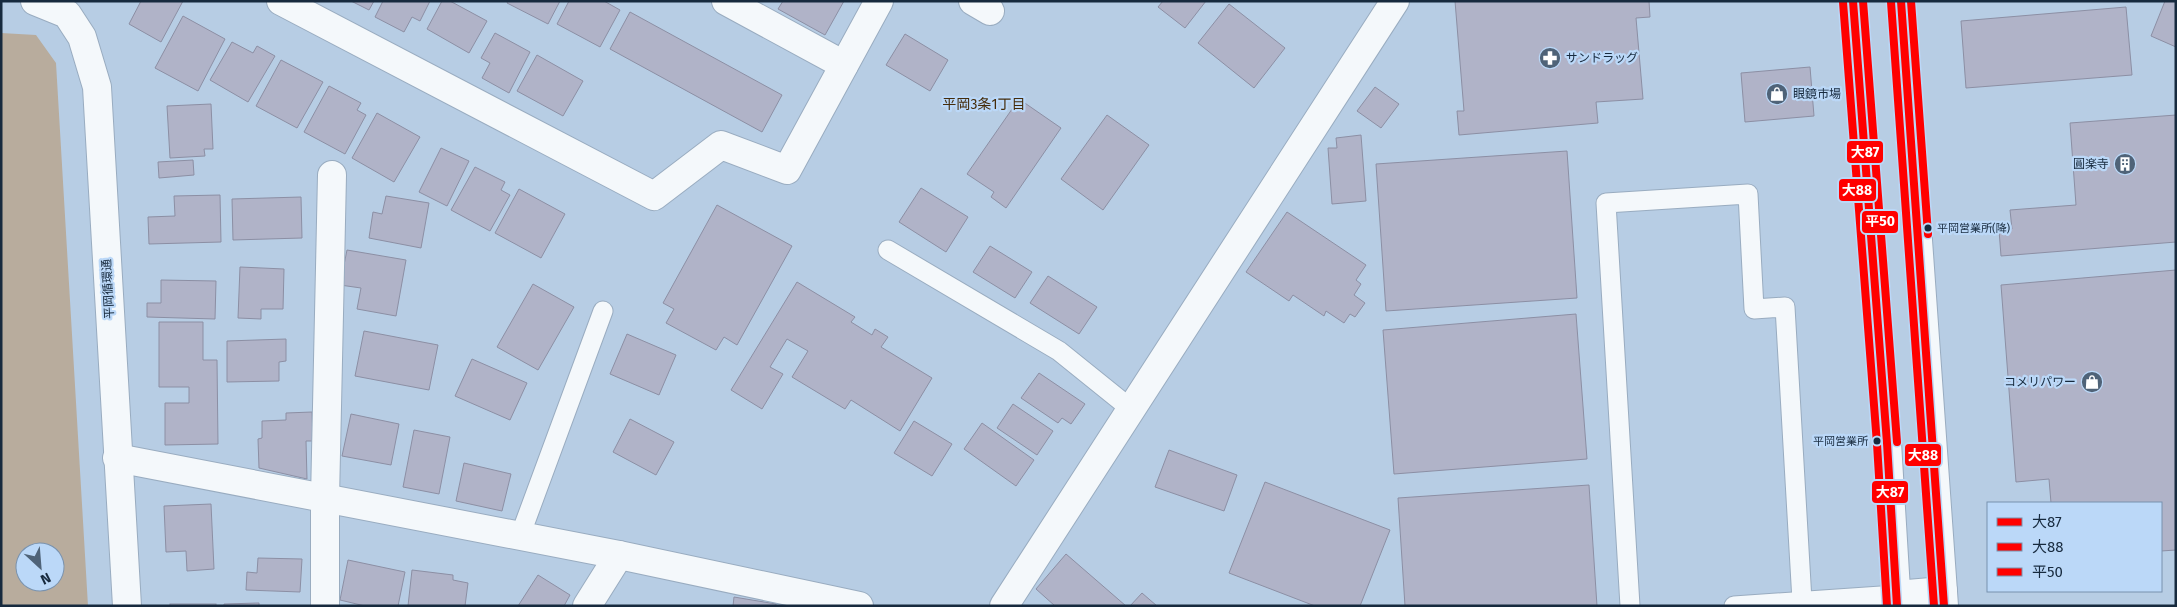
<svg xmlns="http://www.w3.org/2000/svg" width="2177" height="607" font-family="'Fira Sans','Noto Sans JP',sans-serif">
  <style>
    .green { fill: #b8ac9d; fill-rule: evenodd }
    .building { fill: #b0b3c8; stroke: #8c8fa4 }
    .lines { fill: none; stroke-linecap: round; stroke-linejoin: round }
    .lane-casing { stroke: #99acc0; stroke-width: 21 }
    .street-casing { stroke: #99acc0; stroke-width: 30 }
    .secondary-casing { stroke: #99acc0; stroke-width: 30 }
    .lane { stroke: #f4f8fb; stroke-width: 19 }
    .street { stroke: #f4f8fb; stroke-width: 28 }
    .secondary { stroke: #f4f8fb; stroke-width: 28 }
    .bus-1-casing { stroke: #bbd8f8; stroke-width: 11 }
    .bus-2-casing { stroke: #bbd8f8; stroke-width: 11 }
    .bus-3-casing { stroke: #bbd8f8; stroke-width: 11 }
    .bus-1 { stroke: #f00; stroke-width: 8 }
    .bus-2 { stroke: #f00; stroke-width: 8 }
    .bus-3 { stroke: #f00; stroke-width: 8 }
    .bus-dot { fill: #172a3e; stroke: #bbd8f8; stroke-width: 2 }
    .labels { text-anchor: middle; stroke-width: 4.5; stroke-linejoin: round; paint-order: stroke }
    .bus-label { font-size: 11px; fill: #172a3e; stroke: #bbd8f8; text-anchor: start }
    .poi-label { font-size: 12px; fill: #172a3e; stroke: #bbd8f8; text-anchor: start }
    .street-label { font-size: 12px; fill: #172a3e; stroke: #bbd8f8 }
    .neighbourhood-label { font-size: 14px; fill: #452c0a; stroke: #bbd8f8 }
    .line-badge { stroke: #bbd8f8; stroke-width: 2 }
    .badge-label { font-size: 14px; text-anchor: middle; font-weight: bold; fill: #fff }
  </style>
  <rect width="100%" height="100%" fill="#b7cde4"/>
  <path class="green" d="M1,33L36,35L56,63L88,606H1ZM25,552H55V582H25Z"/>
  <g class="building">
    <path d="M141,1H183L161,42L129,24Z"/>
    <path d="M351,1H374L369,10Z"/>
    <path d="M383,1H430L420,21L412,17L404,32L375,17Z"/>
    <path d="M442,1H450L487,21L469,53L427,29Z"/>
    <path d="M508,1H560L548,24L507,3Z"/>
    <path d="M569,1H604L620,10L600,47L557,24Z"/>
    <path d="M783,1H844L825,35L778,9Z"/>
    <path d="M1163,1H1206L1185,28L1158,7Z"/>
    <path d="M1455,1H1649L1650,17L1636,18L1643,99L1596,102L1598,123L1459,135L1457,111H1464Z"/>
    <path d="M2165,1H2176V47L2151,36Z"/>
    <path d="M1229,4L1285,48L1254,88L1198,43Z"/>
    <path d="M2126,7L2132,75L1966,88L1961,21Z"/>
    <path d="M630,12L782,95L762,132L610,49Z"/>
    <path d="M183,16L225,39L198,91L155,68Z"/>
    <path d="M495,33L530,52L509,93L482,78L490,63L481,58Z"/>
    <path d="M905,34L948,60L930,91L886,65Z"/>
    <path d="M232,42L253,53L257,46L275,56L248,102L210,80Z"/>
    <path d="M537,55L583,81L563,116L517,91Z"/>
    <path d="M281,60L323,82L297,128L256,106Z"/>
    <path d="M1810,67L1814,116L1745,122L1741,73Z"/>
    <path d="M329,86L361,103L357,110L366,115L345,154L304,132Z"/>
    <path d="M1375,87L1399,104L1381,128L1357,111Z"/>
    <path d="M1019,99L1061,128L1006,208L991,197L994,192L967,174Z"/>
    <path d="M211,104L213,149H204L205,156L170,158L167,106Z"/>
    <path d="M377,113L420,137L394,182L352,158Z"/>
    <path d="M1107,115L1149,145L1103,210L1061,179Z"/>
    <path d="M2176,115V242L2001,256L1999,230L2012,229L2010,210L2076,205L2070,123Z"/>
    <path d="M1361,135L1366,201L1332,204L1328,148H1337L1336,138Z"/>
    <path d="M441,148L469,161L447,206L419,192Z"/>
    <path d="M1567,151L1577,298L1386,311L1376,164Z"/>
    <path d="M193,160L194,175L159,178L158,162Z"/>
    <path d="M475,167L505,182L501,190L510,195L490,231L451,210Z"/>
    <path d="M921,188L968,217L946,252L899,222Z"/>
    <path d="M519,189L565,214L541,258L495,233Z"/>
    <path d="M220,195L221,242L149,244L148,217L175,216L174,196Z"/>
    <path d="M386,196L429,203L421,248L369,238L373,212L382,214Z"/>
    <path d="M301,197L302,238L233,240L232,199Z"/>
    <path d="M717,205L792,246L737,345L724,337L716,350L666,323L674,309L663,303Z"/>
    <path d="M1287,212L1366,265L1356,280L1361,284L1354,295L1365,303L1355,317L1350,314L1344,323L1326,311L1324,316L1293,295L1289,301L1246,272Z"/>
    <path d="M990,246L1032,272L1015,298L973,272Z"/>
    <path d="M347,250L406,260L396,316L357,309L361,288L340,285Z"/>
    <path d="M240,267L284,269L283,309H261V319L238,318Z"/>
    <path d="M2176,270V550L2161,551V503H2051L2049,479L2016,482L2001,285Z"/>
    <path d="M1048,276L1097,307L1079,334L1030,303Z"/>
    <path d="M161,280L216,281L215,319L147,317V303H161Z"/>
    <path d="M797,282L855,317L851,322L872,335L875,329L888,337L881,347L932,378L900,431L851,400L845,409L792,377L808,351L787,339L770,367L783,374L762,409L731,390Z"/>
    <path d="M533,284L574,307L538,370L497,347Z"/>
    <path d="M1576,314L1587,459L1394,474L1383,330Z"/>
    <path d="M159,322H203V360H217L218,444L165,445V403H189V387H159Z"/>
    <path d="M364,331L438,345L429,390L355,376Z"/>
    <path d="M627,334L676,355L659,395L610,374Z"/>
    <path d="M286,339V361L279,362V381L227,382V341Z"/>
    <path d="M472,359L527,383L510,420L455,396Z"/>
    <path d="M1039,373L1085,404L1071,424L1062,418L1058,423L1021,398Z"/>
    <path d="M1013,404L1053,431L1037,455L997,428Z"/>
    <path d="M312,412L313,441H306L307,479L259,468L258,439L262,438V421L286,420V413Z"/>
    <path d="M351,414L399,424L391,465L342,456Z"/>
    <path d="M630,419L674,442L656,475L613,452Z"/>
    <path d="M914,421L952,444L932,476L894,453Z"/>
    <path d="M982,423L1034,460L1016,486L964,449Z"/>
    <path d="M414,430L450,437L439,494L403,487Z"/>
    <path d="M1169,450L1237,475L1224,511L1155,487Z"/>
    <path d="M464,463L511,474L502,511L456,501Z"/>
    <path d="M1265,482L1390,530L1360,606H1315L1229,573Z"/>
    <path d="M1589,485L1597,606H1405L1398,498Z"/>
    <path d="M211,504L214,569L187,571L186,551L166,552L164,506Z"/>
    <path d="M1066,554L1126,606H1055L1036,589Z"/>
    <path d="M258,558L302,559L300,592L246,590L247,572L257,573Z"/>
    <path d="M348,560L405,572L398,606H365L340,600Z"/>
    <path d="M412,570L453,575V580L468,583L465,606H408Z"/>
    <path d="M538,575L570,595L564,606H518Z"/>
    <path d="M1142,593L1157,606H1130Z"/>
    <path d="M734,597L776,604V606H733Z"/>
    <path d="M259,603V606H224V604Z"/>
    <rect x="170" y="604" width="46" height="2"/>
  </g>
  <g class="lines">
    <g class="lane-casing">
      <g id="lane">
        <path d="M888,250L1059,351L1131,409"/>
        <path d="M520,536L603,311"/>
        <path d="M1630,606L1606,203L1748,194L1754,309L1785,307L1802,601"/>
        <path d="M1734,606L1896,595"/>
      </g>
    </g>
    <g class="street-casing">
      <g id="street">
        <path d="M281,1L654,196L721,145L787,170L879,1"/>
        <path d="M726,1L844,65"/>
        <path d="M973,1L990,11"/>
        <path d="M117,458L619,555L859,606"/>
        <path d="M325,606V499L332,175"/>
        <path d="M587,606L619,555"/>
      </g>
    </g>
    <g class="secondary-casing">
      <g id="secondary">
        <path d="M35,1L67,14L82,37L97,87L127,606"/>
        <path d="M1853,1L1887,443L1897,606"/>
        <path d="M1901,1L1944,606"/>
        <path d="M1896,595L1943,591"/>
        <path d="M1004,606L1395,1"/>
      </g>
    </g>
    <use href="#lane" class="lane"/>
    <use href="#street" class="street"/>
    <use href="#secondary" class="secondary"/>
    <g class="bus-1-casing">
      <g id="bus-1">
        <path d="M1853,1L1887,443L1897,606"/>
        <path d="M1901,1L1944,606"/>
      </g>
    </g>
    <g class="bus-2-casing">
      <g id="bus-2">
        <path d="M1843,2L1877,444L1887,606"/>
        <path d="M1891,2L1934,606"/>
      </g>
    </g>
    <g class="bus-3-casing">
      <g id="bus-3">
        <path d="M1863,1L1897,442"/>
        <path d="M1911,1L1928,234"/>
      </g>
    </g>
    <use href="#bus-1" class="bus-1"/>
    <use href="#bus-2" class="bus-2"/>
    <use href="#bus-3" class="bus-3"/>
  </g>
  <defs>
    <g id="pharmacy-disc" transform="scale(1.125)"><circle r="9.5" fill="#4f6378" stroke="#bbd8f8"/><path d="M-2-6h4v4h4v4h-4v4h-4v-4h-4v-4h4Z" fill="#fff"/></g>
    <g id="shop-disc" transform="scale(1.125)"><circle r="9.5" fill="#4f6378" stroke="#bbd8f8"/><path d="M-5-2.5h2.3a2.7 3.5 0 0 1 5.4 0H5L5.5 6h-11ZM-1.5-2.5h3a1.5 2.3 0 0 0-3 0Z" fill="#fff"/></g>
    <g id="building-disc" transform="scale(1.125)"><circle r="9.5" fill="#4f6378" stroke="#bbd8f8"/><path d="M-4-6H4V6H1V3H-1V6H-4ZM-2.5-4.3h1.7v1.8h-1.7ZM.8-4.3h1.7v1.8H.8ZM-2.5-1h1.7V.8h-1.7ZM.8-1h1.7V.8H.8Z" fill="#fff"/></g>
  </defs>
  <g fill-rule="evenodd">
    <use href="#pharmacy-disc" x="1550" y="58"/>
    <use href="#shop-disc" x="1777" y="94"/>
    <use href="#building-disc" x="2125" y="164"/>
    <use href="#shop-disc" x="2092" y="382"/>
  </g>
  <g class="bus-dot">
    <circle cx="1928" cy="228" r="4.5"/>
    <circle cx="1877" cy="441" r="4.5"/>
  </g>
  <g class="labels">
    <g class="bus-label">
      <text x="1937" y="232">平岡営業所(降)</text>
      <text x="1868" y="445" text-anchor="end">平岡営業所</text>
    </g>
    <g class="poi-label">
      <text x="1566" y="62">サンドラッグ</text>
      <text x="1793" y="98">眼鏡市場</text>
      <text x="2109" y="168" text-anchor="end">圓楽寺</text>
      <text x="2076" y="386" text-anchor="end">コメリパワー</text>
    </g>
    <g class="street-label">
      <text transform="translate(108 289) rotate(-93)" y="4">平岡循環通</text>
    </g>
    <g class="neighbourhood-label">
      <text x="984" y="109">平岡3条1丁目</text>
    </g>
  </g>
  <g class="line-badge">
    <rect x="1846" y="140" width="38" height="24" rx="5" fill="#f00"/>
    <rect x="1838" y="178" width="39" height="24" rx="5" fill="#f00"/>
    <rect x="1861" y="210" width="38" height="24" rx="5" fill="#f00"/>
    <rect x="1904" y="443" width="38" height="24" rx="5" fill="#f00"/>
    <rect x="1871" y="480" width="38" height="24" rx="5" fill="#f00"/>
  </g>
  <g class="badge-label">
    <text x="1865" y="157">大87</text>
    <text x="1857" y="195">大88</text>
    <text x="1880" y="226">平50</text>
    <text x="1923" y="460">大88</text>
    <text x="1890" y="497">大87</text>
  </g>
  <rect width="2177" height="607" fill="none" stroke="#172a3e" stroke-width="5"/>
  <rect x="1987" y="502" width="175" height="90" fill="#bbd8f8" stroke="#7992ae"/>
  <rect x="1997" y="518" width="25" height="8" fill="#ff0000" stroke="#7992ae"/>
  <text x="2032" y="527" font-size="15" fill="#172a3e">大87</text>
  <rect x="1997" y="543" width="25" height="8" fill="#ff0000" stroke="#7992ae"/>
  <text x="2032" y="552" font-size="15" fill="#172a3e">大88</text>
  <rect x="1997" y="568" width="25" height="8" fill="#ff0000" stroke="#7992ae"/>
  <text x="2032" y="577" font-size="15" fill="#172a3e">平50</text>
  <g transform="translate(40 567) rotate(154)"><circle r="24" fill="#bbd8f8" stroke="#7992ae"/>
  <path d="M0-4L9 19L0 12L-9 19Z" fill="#4f6378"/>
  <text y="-8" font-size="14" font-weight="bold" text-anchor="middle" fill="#172a3e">N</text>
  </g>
</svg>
